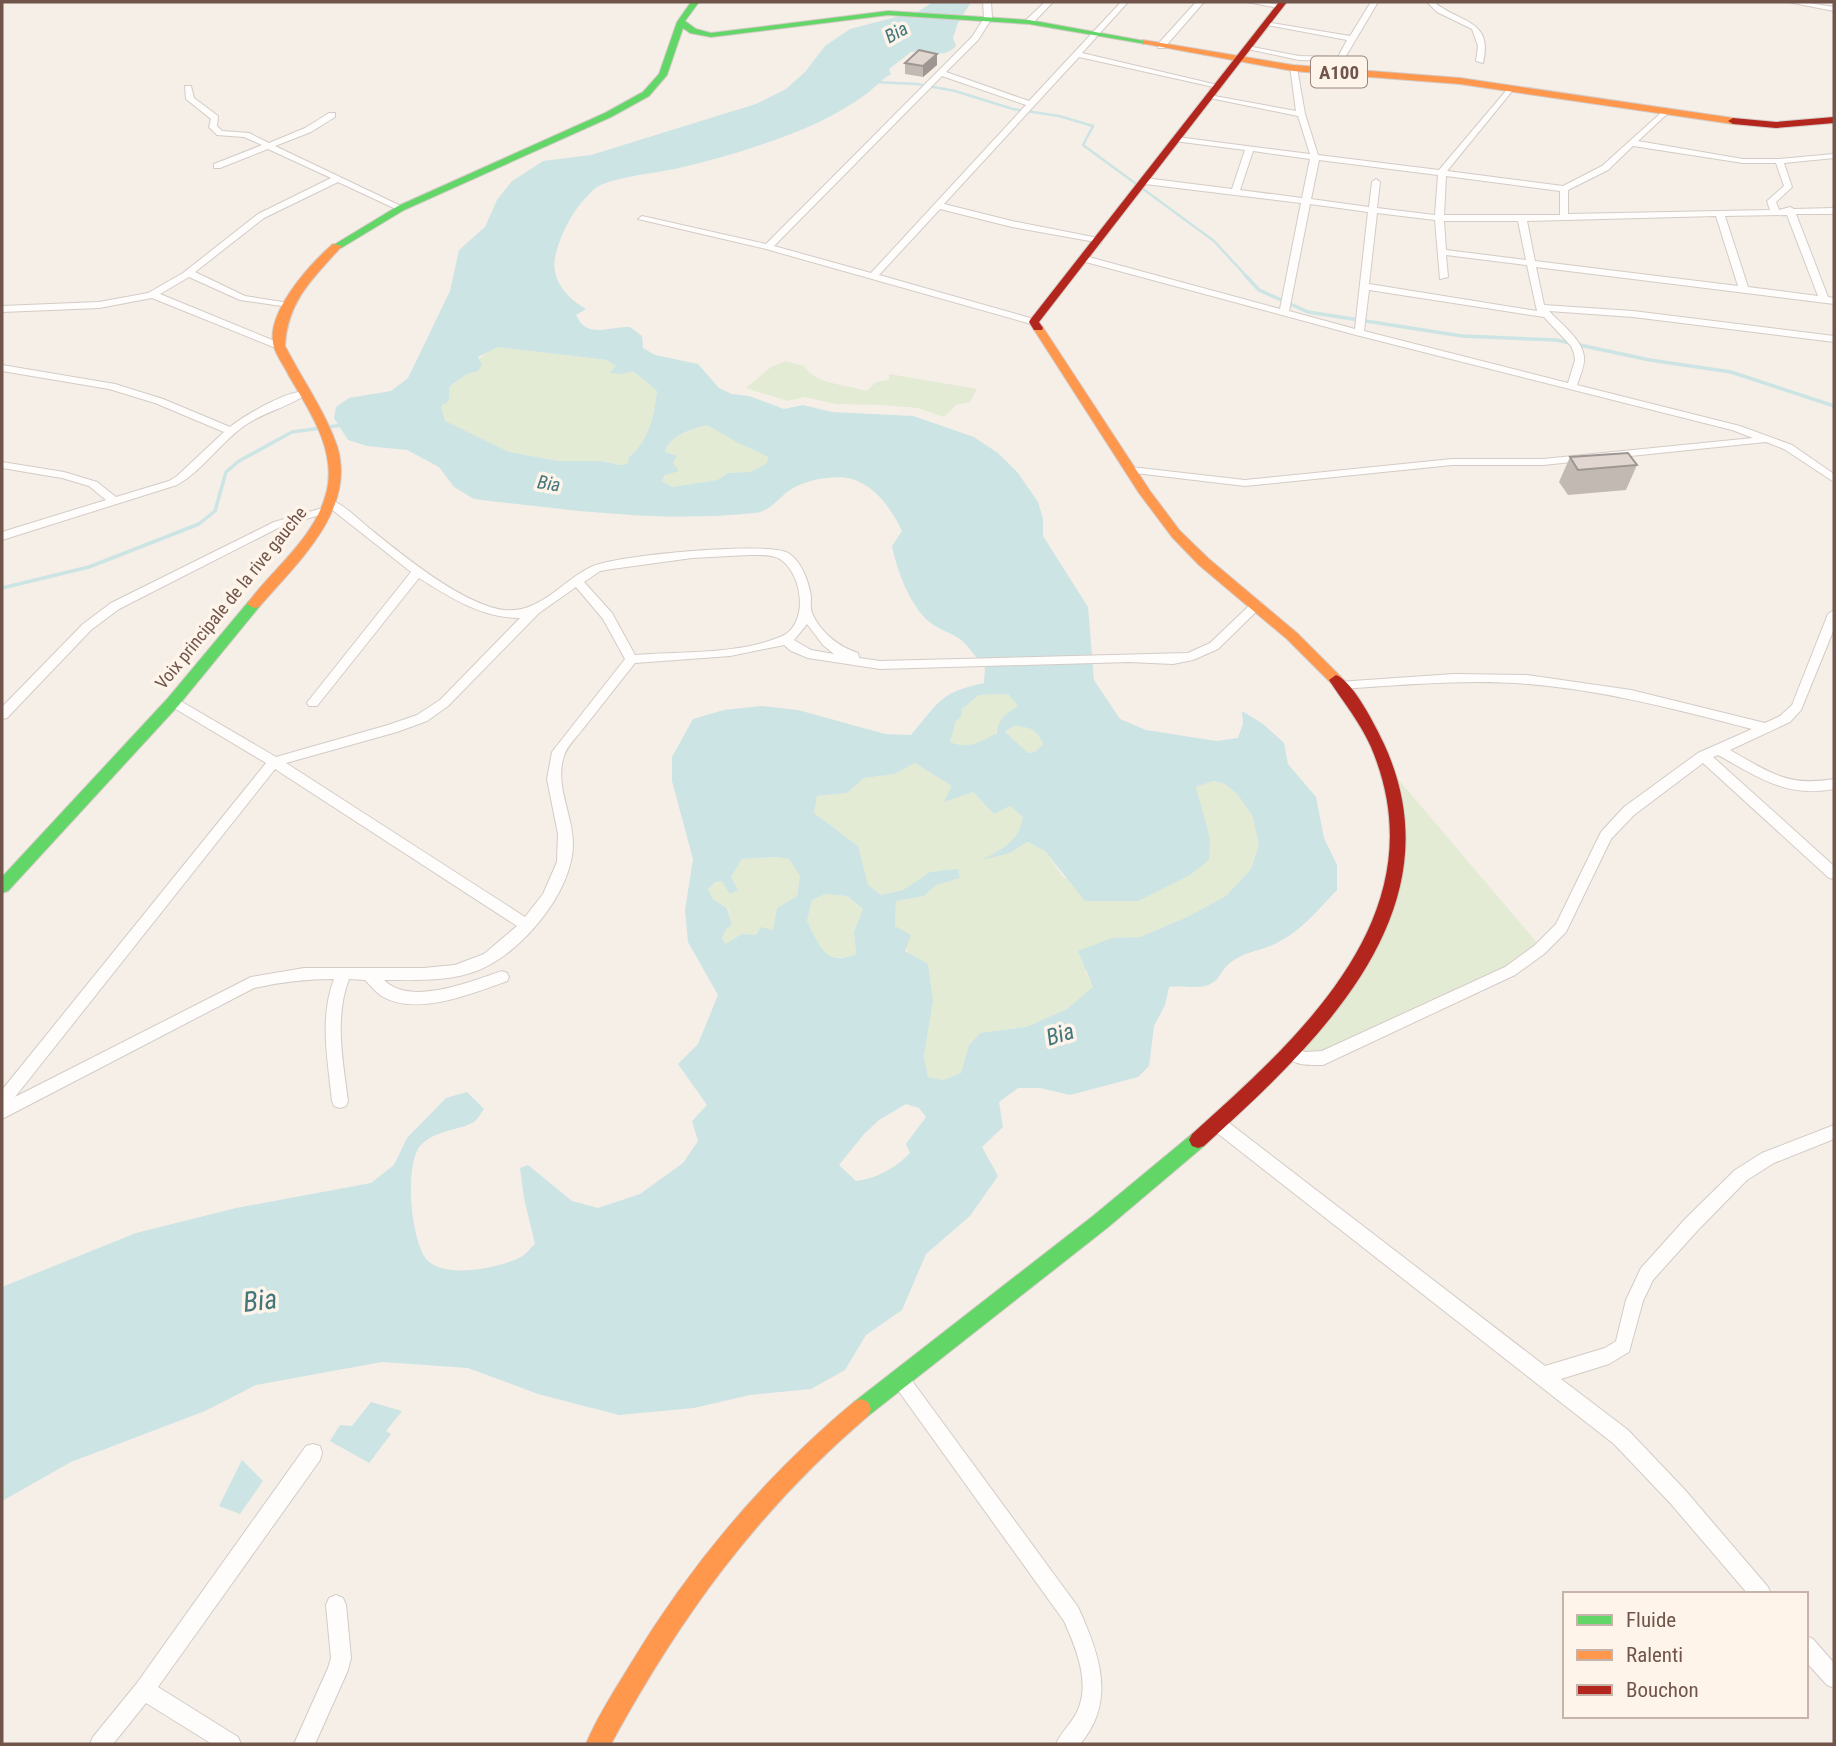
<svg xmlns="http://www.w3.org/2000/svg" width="1836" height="1746" font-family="'Roboto Condensed',sans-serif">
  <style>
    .green { fill: #e3ebd4 }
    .water { fill: #cce4e4; fill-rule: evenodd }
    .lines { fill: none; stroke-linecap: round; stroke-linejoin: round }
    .stream-far1 { stroke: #cce4e4; stroke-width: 2.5 }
    .stream { stroke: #cce4e4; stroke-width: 3.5 }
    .street-casing { stroke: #d4cbc6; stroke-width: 2 }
    .fast-casing { stroke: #d4cac5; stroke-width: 2 }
    .slow-casing { stroke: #d4cac5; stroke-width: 2 }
    .jam-casing { stroke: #d4cac5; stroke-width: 2 }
    .street { fill: #fefdfc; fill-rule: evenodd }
    .fast { fill: #63d668; fill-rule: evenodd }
    .slow { fill: #ff974d; fill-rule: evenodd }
    .jam { fill: #b3261e; fill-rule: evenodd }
    .wall { fill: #c2b9b3 }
    .shaded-wall { fill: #9e9692 }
    .building { fill: #e1d7d0; stroke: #9e9692; stroke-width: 2 }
    .labels { text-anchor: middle; stroke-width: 7; stroke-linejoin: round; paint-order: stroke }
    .far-street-label { font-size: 18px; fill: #71554b; stroke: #fef4e9 }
    .far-water-label { font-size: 19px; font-style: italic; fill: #43777c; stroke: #fef4e9 }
    .shield { fill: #fef4e9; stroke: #9b857a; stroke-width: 2 }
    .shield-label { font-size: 19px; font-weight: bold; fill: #71554b }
    .water-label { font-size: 23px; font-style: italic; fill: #43777c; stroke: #fef4e9 }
    .near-water-label { font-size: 28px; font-style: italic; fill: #43777c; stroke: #fef4e9 }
  </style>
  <rect width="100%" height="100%" fill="#f5efe8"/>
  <g class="green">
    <path d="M498,347L607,360L616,366L610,372L623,374L633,371L657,391C654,416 649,441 629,457V464L620,465L601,461H559L509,452L444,421L441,406L449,401V387C470,376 476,355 498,347Z"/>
    <path d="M786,361L804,366C816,385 846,384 866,391L876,382L889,380V374L977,389L970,402L956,405L944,417L918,408L882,405L836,404L804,397L787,401L746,388L771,367Z"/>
    <path d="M707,425L752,450L770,456L766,464L750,472L728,473L717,480L672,487L662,481L673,463L665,452C670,434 692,431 707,425Z"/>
    <path d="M1008,694L1019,706C1001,729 981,756 950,742L956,721L961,717V710L979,695Z"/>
    <path d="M1014,726C1030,727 1037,729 1043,744L1035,752L1028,753L1005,733Z"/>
    <path d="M915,763L953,786L945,801L973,792L994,814L1010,806L1023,817C1020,840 1005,848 985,858L1010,853L1026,842L1045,851L1064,878L1169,884L1190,875L1201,807L1196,787L1213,781L1225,784L1237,794L1252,815L1259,844L1251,869L1226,896L1187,917L1140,937L1112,938L1085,971L1094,987L1067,1009L1026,1027L980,1033L969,1045L961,1073L943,1080L928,1077L924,1056L933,1001L895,926L896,901L924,896L935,885L960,878L958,870L931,872L903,890L881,895L868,885L858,846L814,813L816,796L847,793L864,778L895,774Z"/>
    <path d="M1392,772L1538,944L1510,971L1313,1060L1299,1052L1395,905Z"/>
    <path d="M776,857L789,859L800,876L797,896L777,908L773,930L756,935L742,934L725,944L722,938L726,929L732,925L728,908L713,899L708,891L715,882L723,881L738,890L731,877L742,859Z"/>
    <path d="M825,894L846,896L863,909L854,932L856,954C824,966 820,946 807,921L812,900Z"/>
  </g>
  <g class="water">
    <path d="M933,2H971L958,23L953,38L956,46C944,60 928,50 911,52L889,69L891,74C879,81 873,90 862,97C834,117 799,132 766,143C738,153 708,161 679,168C659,173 607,177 593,190C575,207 562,230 556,253C549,278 566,298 586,309L576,315C587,340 609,326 630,327L642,336L643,348L655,355L698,364L719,388L732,394L749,396L784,409L803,405L832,412L913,416L974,437L998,453L1018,473L1038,502L1043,518V536L1088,607L1094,680L1120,719L1146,730L1216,741L1238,738L1243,723L1242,711L1263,724L1284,743L1288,764L1316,797L1324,838L1337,865V890C1316,912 1299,934 1270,946C1255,952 1244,952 1230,963C1222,968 1220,979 1212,983C1200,991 1183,984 1169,987L1165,1005L1154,1026L1149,1066L1138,1077L1070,1095L1040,1088H1018L999,1102L1003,1127L982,1147L998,1176L970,1216L926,1254L902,1310L866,1335L845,1370L811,1389L750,1395L694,1408L619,1415L538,1394L468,1368L382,1362L256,1385L205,1411L71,1462L2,1501V1287L136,1233L236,1208L371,1183L394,1165L407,1138L446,1098L467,1092L484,1109C481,1113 478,1119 474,1122C458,1131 434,1130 420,1146C404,1166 411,1242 427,1260C444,1279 498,1268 519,1258C525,1256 530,1248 535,1244L524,1198L520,1168L528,1165L572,1201L598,1208L640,1194L683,1163L698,1141L692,1121L707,1105L678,1064L698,1044L718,995L688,942L685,910L693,859L672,781V757L693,719L724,710L761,706L798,710L885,734L911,735C940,702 938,693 984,683L985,668C977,659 969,646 960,639C949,632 937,629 927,620C909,602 897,571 892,546L902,531C891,509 877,487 852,479C834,474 805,480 790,490C778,498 771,511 755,513C663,523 567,510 474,499L454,487L439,467L407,450L367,446L348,440L334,418L336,407L349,398L391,391L408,378L450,291L459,250L485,227L497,200L512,181L531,169L543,161L591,155L756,104L786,89L805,72L825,46L850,29L919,11ZM498,347L607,360L616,366L609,373L623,374L633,371L657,391C654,416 649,441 629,457L628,464L620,465L601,461H559L509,452L445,421L441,406L449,401V387L467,374L478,371L482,365L478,357ZM707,425L738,443L769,457L766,464L750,472L728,473L717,480L672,487L662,481L665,475L679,471L673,463L677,456L665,452C670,434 692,430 707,425ZM1008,694L1018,706C1007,713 998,718 997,733C980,742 969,750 950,742L956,721L961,717V710L979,695ZM1014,726C1030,727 1037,729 1043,744L1035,752L1028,753L1005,732ZM915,763L952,786L944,802L973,792L994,814L1010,806L1023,817C1019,842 1002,849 981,860L1010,853L1027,842L1045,851L1085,901H1138L1190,875L1209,860L1210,839L1196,787L1213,781L1225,784L1237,794L1252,815L1259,844L1251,869L1226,896L1187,917L1140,937L1112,938L1078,951L1093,987L1067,1009L1026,1027L980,1033L969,1045L961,1073L943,1080L928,1077L924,1056L933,1001L928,964L905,951L911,935L895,926L896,901L924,896L936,885L960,878L958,869L930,872L903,890L881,895L868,885L858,846L814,813L817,796L847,793L864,778L895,774ZM776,857L789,859L800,876L797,896L777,908L773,930L761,927L756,935L742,934L725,944L722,938L726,929L732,925L727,908L713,899L708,890L715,882L722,881L730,894L738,890L731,877L742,859ZM825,894L847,896L863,909L854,932L856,954C825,967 820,946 807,921L812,900ZM906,1104L919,1108L926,1117L906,1144L910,1153C897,1167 876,1179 856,1181L839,1165L864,1134L879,1120Z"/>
    <path d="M371,1402L402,1411L386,1431L391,1434L369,1463L330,1441L340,1425L352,1426Z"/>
    <path d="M242,1460L263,1481L240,1514L219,1506Z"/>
  </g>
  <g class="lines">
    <path class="stream-far1" d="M873,82L917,84L955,91L1013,109L1059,116L1093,126L1083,145L1214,241L1248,278"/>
    <g class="stream">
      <path d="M1246,276L1259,290L1308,312L1462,336L1556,340L1650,360L1731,372L1834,406"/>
      <path d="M2,588L89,567L199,524L215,511L226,472L239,461L292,432L343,425"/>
    </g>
    <g class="street-casing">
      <g id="street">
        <path d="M983,2H991L992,18L978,40L946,72L1029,101L1121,2H1128L1082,53L1222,86L1218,88L1079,57L944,204L1012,221L1098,238L1101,239V243L1012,227L940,209L879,275L1037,320V324H1031L766,249L638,219L642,216L766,244L972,37L984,18ZM942,76L1026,105L871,273L774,246Z"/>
        <path d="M1045,2H1053L1032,24H1026V20Z"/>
        <path d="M1196,2H1204L1164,48H1158V44Z"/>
        <path d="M1247,2H1264L1283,6L1279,8Z"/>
        <path d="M1371,2H1378L1343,61L1299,60L1243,48L1247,46L1299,56L1338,57L1347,40L1262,24L1266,22L1350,36Z"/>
        <path d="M1427,2H1434C1459,23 1494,19 1483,63L1476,61L1478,46L1472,29L1437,12Z"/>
        <path d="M1788,2H1803L1834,7V11Z"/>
        <path d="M1290,66L1297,68L1305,114L1318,155L1439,170L1510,86L1514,88L1513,90L1447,171L1563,186L1602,166L1663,111L1667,113L1666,115L1638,141L1743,159H1779L1834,154V158L1784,163L1792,187L1776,202L1779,210L1790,207L1794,209L1834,208V214H1796L1828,297L1834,298V304L1536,267L1544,305L1633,311L1834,336V342L1633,317L1549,311C1560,323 1583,340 1584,357C1585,365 1580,376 1577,385L1740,426L1792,445L1834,474V482L1784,449L1766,442L1543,465H1452L1245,486L1127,472V468L1131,467L1245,480L1452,459H1543L1753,438L1732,430L1356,335L1082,261V257L1085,256L1280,309L1301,203L1145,184L1141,181L1145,178L1232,189L1245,150L1174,141L1173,139L1177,137L1310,154L1298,116L1205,97L1209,95L1296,111ZM1633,146L1743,163H1776L1784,186L1767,201L1770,210L1568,214V190L1608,170ZM1253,151L1310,159L1302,198L1240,190ZM1319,160L1438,175L1435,215L1377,208L1380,182L1376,179L1372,182L1369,207L1311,199ZM1446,176L1560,191V215H1444ZM1310,204L1368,212L1355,329L1289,311ZM1377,213L1435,220L1440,279L1448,277L1446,255L1527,265L1537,311L1369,284ZM1787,215L1818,296L1748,287L1725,216ZM1716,216L1738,286L1535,261L1527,221ZM1444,221H1518L1526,260L1446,250ZM1369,290L1544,317L1571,346L1574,353L1575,360L1568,383L1364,331Z"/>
        <path d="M185,86H191L194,98L218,116L217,126L222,131L249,133L269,143L305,128L329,113H335V117L311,132L275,146L405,208L398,210L338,182L264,218L195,272L245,296L289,303V307L240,300L189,277L160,294L282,344V348H276L152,298L99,308L2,312V306L99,302L148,293L183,273L258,214L331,178L268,149L220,168H214V164L262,145L244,137L217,135L209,127L211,119L186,99Z"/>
        <path d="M2,365L115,384L163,399L230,427C242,417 295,385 308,393C290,407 263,412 244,426C219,444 203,470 177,485L2,540V532L106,500L89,486L62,478L2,468V462L64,472L97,482L116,497L169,481L177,476L224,432L155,403L109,389L2,371Z"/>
        <path d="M331,500C345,505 358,519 369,528C401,554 463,605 504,610C540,614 563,580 591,567C615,555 762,542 786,552C801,559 809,582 811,597C811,602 810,608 812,613C820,632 839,647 858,653L859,658L880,661L1188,653L1210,643L1253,602H1261L1263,605L1218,649L1193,660L1173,664L1129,662L880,669L808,658L791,651L784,645L730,656L635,663C617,685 600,708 582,730C576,738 567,746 564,756C554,786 573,814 573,844C573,892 521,953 479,970C449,982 415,980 384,980C410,1007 472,981 502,971L507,973L509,977L507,981C474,993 414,1018 380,995C375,991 370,985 365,980L349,979C334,1018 343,1061 348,1101L346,1106L340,1108L334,1106L332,1101C328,1061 319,1018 334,979C307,979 281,982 254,988L2,1119V1090L266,763L169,705L167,702L169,699H177L276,757L388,725L417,715L440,700L520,618C482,618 451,598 419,578L317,706H309L307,703L309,700L411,572L330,508V512L282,526L119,609L91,630L7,718L2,719V707L83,624L111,603L274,522L326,507L330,508L325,503ZM749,555C759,555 771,554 780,559C804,575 809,626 780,637C736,655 682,651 635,655L612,613L584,582L600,571L612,569L692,558ZM576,587L603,619L625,659L552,752L547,779L558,834L557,862L543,894L525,917L286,763L397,732L427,721L448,706L539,613ZM807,624L823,645L834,654L811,650L794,640ZM275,769L517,926L484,954L455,965L424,968H304L251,977L15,1097Z"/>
        <path d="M1834,610V629L1801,710L1790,722L1730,750C1769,772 1787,787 1834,779V789C1786,798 1758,777 1718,755L1713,757L1834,866V879L1829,878L1703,763L1634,815L1611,839L1566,932L1544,954L1515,975L1323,1065C1307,1065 1292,1066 1282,1052L1285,1047L1290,1045L1305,1052L1322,1051L1505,967L1534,946L1556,924L1601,832L1624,807L1698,753L1752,729C1678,710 1604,690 1528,684C1466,679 1404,685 1342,689L1338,688L1336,685L1338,682L1454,674L1527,675L1631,690L1765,723L1780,716L1792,705L1828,614Z"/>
        <path d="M1218,1117L1224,1119L1545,1366L1605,1348L1616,1341L1626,1300L1641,1268L1686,1218L1735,1170L1762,1153L1834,1125V1139L1774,1163L1747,1180L1698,1230L1653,1280L1643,1301L1629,1352L1609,1364L1561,1379L1628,1430L1685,1490L1768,1587L1771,1594H1748L1671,1504L1614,1444L1212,1129L1210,1124L1212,1119Z"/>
        <path d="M901,1371L907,1374L1078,1607C1099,1653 1117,1701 1080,1744H1056C1061,1732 1071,1724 1077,1712C1091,1683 1076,1648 1064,1621L895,1386L892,1380L895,1374Z"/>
        <path d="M313,1444L320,1446L322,1453L320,1460L158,1687L238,1737L241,1744H212L146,1703L113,1744H90L93,1737L137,1683L306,1446Z"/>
        <path d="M336,1595L343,1598L346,1605L351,1658L348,1670L315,1744H294L328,1668L331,1658L326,1605L329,1598Z"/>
        <path d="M1806,1636L1813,1639L1834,1663V1688L1827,1685L1806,1662Z"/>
      </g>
    </g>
    <g class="fast-casing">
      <g id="fast">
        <path d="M691,2H699L685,21L696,29L711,33L888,11L1029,20L1150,42L1146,44L1029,24L888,15L711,37L690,33L683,28L667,75L649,96L611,117L404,210L341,248L332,246L398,206L605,113L643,92L659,74L677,22Z"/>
        <path d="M254,600L259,601V607L178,706L8,891L2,893V877L168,698L249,601Z"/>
        <path d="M1198,1132L1204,1134L1207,1140L1204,1146L1107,1228L868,1416L861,1419L854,1416L851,1409L854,1402L1093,1216L1192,1134Z"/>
      </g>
    </g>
    <g class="slow-casing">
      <g id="slow">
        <path d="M1143,40L1293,65L1460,78L1733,118L1738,121L1733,124L1460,84L1293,71L1146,44H1143Z"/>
        <path d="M333,244L342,246C314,277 287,301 285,346C302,379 325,411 337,446C357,510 296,564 259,607L254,608L247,604C274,567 316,538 327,490C336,449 309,410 289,376C285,367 277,357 274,347C264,314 310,264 333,244Z"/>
        <path d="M1034,326H1042L1150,491L1180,531L1209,559L1297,633L1341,677L1343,680L1341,683H1331L1287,639L1199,565L1172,537L1139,493L1033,328Z"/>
        <path d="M861,1399L868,1402L871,1409L868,1416C756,1512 681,1616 611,1744H586C597,1717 615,1690 630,1665C691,1564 764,1477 854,1402Z"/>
      </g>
    </g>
    <g class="jam-casing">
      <g id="jam">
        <path d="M1279,2H1287L1039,322L1043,328L1042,330H1034L1029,322L1030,320Z"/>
        <path d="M1834,117V123L1776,128L1733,124L1728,121L1733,118L1776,122Z"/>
        <path d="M1336,675C1353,681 1376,727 1384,744C1461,911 1316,1044 1204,1146L1198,1148L1192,1146L1189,1140L1192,1134C1302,1035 1441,912 1371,747C1360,722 1344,703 1329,680Z"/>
      </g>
    </g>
    <use href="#street" class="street"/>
    <use href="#fast" class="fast"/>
    <use href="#slow" class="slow"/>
    <use href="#jam" class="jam"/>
  </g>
  <g class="wall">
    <path d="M905,63L937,65L923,77L905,74Z"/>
    <path d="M1570,457L1637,465L1626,490L1568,495L1559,482Z"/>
  </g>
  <path class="shaded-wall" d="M937,54V65L923,77V66Z"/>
  <g class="building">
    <path d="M919,50L937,54L923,66L905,63Z"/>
    <path d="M1628,453L1637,465L1578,470L1570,457Z"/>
  </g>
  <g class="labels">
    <g class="far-street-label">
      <text transform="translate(231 598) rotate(-51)" y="6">Voix principale de la rive gauche</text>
    </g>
    <g class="far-water-label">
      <text transform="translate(896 32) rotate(-29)" y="7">Bia</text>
      <text transform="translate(549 483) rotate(9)" y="7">Bia</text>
    </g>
    <rect class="shield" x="1311" y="56.5" width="56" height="31" rx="5"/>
    <g class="shield-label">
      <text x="1339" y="79">A100</text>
    </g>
    <g class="water-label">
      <text transform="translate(1060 1034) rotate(-17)" y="8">Bia</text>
    </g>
    <g class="near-water-label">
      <text transform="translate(260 1300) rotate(-7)" y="10">Bia</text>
    </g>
  </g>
  <rect width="1836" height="1746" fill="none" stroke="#71554b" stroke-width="7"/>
  <rect x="1563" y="1592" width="245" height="126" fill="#fef4e9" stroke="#c6b4aa" stroke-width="2"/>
  <rect x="1577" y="1615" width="35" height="10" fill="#63d668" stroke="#c6b4aa" stroke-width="2"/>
  <text x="1626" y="1627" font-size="21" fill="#71554b">Fluide</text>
  <rect x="1577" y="1650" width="35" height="10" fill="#ff974d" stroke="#c6b4aa" stroke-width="2"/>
  <text x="1626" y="1662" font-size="21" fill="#71554b">Ralenti</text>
  <rect x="1577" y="1685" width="35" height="10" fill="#b3261e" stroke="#c6b4aa" stroke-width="2"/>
  <text x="1626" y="1697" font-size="21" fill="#71554b">Bouchon</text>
</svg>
